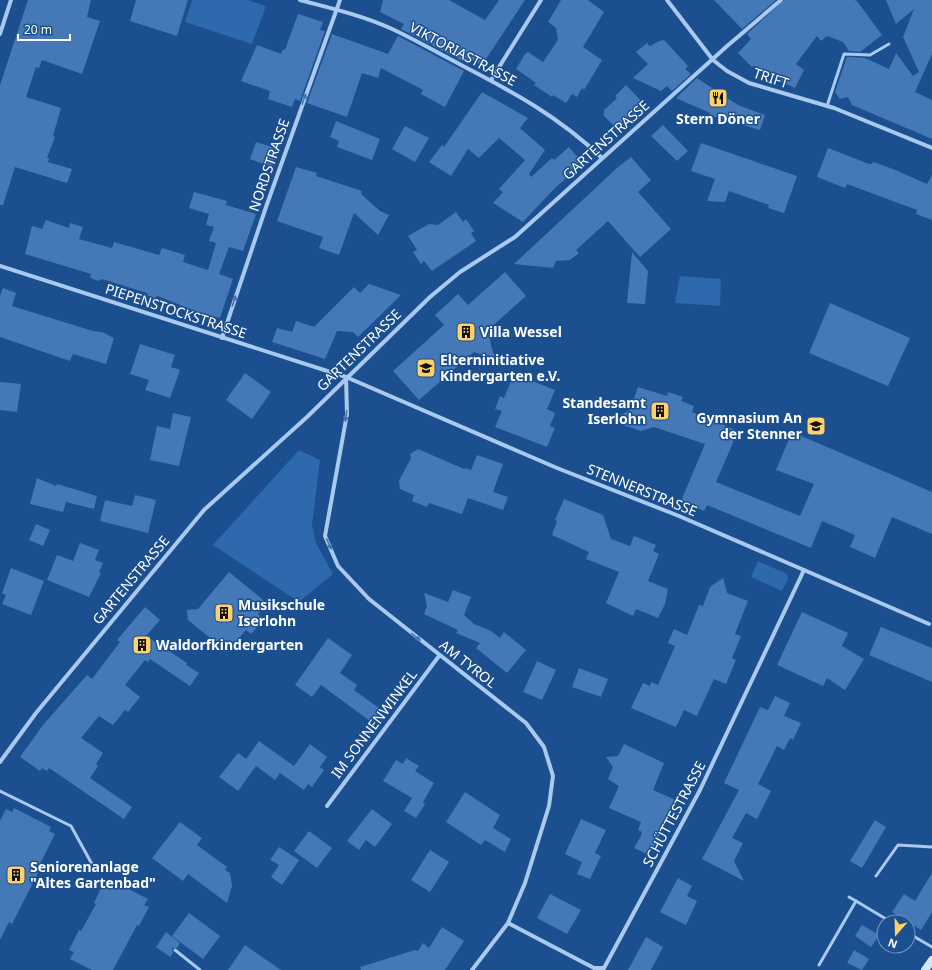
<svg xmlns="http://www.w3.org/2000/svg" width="932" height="970" font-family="'Noto Sans',sans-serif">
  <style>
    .green { fill: #2e69ad }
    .building { fill: #4478b7 }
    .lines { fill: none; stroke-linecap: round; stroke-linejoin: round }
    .lane { stroke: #a9c9ee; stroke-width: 3 }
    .street { stroke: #a9c9ee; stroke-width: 4 }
    .secondary { stroke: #d6e6fa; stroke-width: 8 }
    .oneway { fill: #4674ac }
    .labels { text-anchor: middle; stroke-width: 3; stroke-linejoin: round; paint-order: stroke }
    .street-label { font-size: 14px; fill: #fff; stroke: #1b4f8f }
    .poi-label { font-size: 14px; font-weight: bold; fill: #fff; stroke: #1b4f8f; text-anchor: start }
  </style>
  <rect width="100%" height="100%" fill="#1b4f8f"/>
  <g class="green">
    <path d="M192,0H247L266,6L252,44L185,22Z"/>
    <path d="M680,276L721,279L720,306L675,303Z"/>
    <path d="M299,450L320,460L312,525L316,543L333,574L299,602L213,545Z"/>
    <path d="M758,561L787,574L788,579L782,591L751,577Z"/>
  </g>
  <g class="building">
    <path d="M28,0H91L87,17L100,21L82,74L42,60L39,68L36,67L26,97L61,108L53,136L55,137L47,158H49L48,162L72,169L67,183L15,167L3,205H0V85Z"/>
    <path d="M136,0H188L177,36L130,21Z"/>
    <path d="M383,0H449L485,20L499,0H525L482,65L470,59L468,64L401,29L404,24L380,12Z"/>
    <path d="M561,0H588L604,12L583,47L602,60L584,90L582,88L577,97L572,94L566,103L553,95L552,97L534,85L536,83L516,69L525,54L528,52L543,62L558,40L556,28L548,22Z"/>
    <path d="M714,0H776L742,29Z"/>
    <path d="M784,0H854L857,1L882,35L860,52L849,51L843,42L827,36L821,41L817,36L796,64L804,70L795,88L766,75L754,66L752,67L738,53L751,39L747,34Z"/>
    <path d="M886,0H932V54L915,92L932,100V139L852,105L848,97L840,99L835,92L847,57L865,58L889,69L896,53L913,76L919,72L903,37L914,9L896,24Z"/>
    <path d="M298,14L323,22L320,30L325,31L300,101L295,99L292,107L268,99L270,91L241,81L257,45L281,54L283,49L285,50Z"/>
    <path d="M332,34L388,54L398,36L464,71L445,107L421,94L423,90L381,68L378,78L362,73L347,117L307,103Z"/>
    <path d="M664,40L688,66L685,69L691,74L672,91L667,86L661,91L633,78L648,64L636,52L647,43L650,46L659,41Z"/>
    <path d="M697,78L738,105L765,115L760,130L709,115L710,113L676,98Z"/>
    <path d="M626,85L645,105L618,130L604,116V110L617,98L615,96Z"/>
    <path d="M482,92L528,118L520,128L545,150L529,174L531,177L552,158L554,160L569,147L583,163L553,190L523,222L493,203L503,192L499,189L525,160L499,138L479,158L468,149L451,176L429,162L442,145L444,147Z"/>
    <path d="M336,121L380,139L372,160L337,147L339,141L330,137Z"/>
    <path d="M663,125L688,151L677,161L651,136Z"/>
    <path d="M405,126L429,138L415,162L392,149Z"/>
    <path d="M256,142L278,149L272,167L250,159Z"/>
    <path d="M701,143L797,176L784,213L768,208L769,205L729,191L725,202L707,201L715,179L691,171Z"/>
    <path d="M828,148L869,164H872L873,162L893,169L927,184L932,175V220L916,214L917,210L847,184L845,188L817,177Z"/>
    <path d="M631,157L651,180L638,192L671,229L640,257L608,221L576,250L579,253L570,260L556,261L553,268L514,264L617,168Z"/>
    <path d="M296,167L317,173L316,176L362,191L361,194L380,211L389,215L378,235L354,213L339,255L319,248L323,237L277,221Z"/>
    <path d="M194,192L227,201L226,205L256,214L243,251L229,247L219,274L233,279L220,318L193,312V310L158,296L154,298L149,297L147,293L102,279L99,281L90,278L91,274L25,254L32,226L42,229L46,220L69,228L70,223L83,227L79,239L112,248L114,242L159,255L162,248L185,255L183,262L208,270L216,243L209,241L214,227L206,225L209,214L189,208Z"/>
    <path d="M456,212L463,222L466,219L474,231L471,233L476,241L432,271L424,261L421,264L413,252L417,250L408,236L429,224L438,225Z"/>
    <path d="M632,252L648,271L645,304L627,303Z"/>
    <path d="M505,272L526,296L489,329L494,334L490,337L491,346L496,360L474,352L419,400L393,371L444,325L435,315L458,294L468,305Z"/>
    <path d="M369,284L401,295L358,337L353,332L337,331L325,359L272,342L277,328L292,332L296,321L314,327L354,287L360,293Z"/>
    <path d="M3,288L16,293L12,306L93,331L102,332L114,338L106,364L73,354L70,361L0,337V296Z"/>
    <path d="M830,303L910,338L888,386L809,353Z"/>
    <path d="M140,344L175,355L171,367L180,370L170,398L145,390L149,380L130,374Z"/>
    <path d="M245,373L271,392L252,419L226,400Z"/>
    <path d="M514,374L555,390L547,409L555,413L550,426L555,428L547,447L495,427L502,411L495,409L500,396L504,398Z"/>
    <path d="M0,382L21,384L17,412L0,410Z"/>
    <path d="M638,387L667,396L668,392L683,397L681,401L694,406L692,412L738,431L716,482L800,516L814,484L776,470L792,432L932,492V534L892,517L875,558L850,547L855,535L822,521L811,548L707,505L704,511L681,501L705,444L654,427L641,431L623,425L621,419L624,413L630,410Z"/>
    <path d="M173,413L191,417L179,466L150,460L157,426L170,429Z"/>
    <path d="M418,449L464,469L465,468L471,470L477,455L503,464L493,492L508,497L503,510L468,498L462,514L429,503L427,507L412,501L414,495L400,489L399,481L411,458L410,454Z"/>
    <path d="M37,478L56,486L57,484L97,496L94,509L66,502L63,512L30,504Z"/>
    <path d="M135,495L156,500L148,533L100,521L105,500L132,506Z"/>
    <path d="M564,499L603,515L611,539L630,546L634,536L656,545L653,551L659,554L648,581L668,589L665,604L658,618L636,609L633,616L606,603L619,572L586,559L589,552L552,535L557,521L555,520Z"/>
    <path d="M36,524L50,530L43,546L29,540Z"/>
    <path d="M80,543L99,550L95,560L103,563L99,572L101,573L89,597L47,580L57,555L73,561Z"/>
    <path d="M11,568L44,581L31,615L2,604L6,595L2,593Z"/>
    <path d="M229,572L267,603L258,614L264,619L251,634L246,630L227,652L188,620L187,610L198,609Z"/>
    <path d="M723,578L727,593L748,601L735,634L741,636L732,658L736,660L726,684L714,679L697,716L684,710L676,727L631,708L643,683L650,686L651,682L658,685L675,646L668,643L674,629L687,635L699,605L703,606L710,587Z"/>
    <path d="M453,590L471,597L464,615L474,624L491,631L500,638L504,632L526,650L507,673L476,648L480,643L456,633L458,630L424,614L427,606L424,593L448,602Z"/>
    <path d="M145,607L160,620L146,636L187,663L186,665L199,673L190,686L150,659L148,662L145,660L125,685L140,697L128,712L125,710L113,725L99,716L81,738L103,753L96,764L98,766L90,778L132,807L124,819L49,768L47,771L42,768L40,771L20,757L43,725L87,675L92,679L120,642L117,640Z"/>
    <path d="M802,612L848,633L842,646L864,659L845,690L827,678L823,686L777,665Z"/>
    <path d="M881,627L932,648V682L869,655Z"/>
    <path d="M328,638L352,655L340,673L357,685L354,690L383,711L374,724L321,685L312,697L295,685Z"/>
    <path d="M537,661L556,670L542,700L523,692Z"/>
    <path d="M579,668L608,679L601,697L572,687Z"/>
    <path d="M775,696L790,703L784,716L801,723L793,740L790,738L784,750L777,746L758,784L771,791L757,819L746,813L732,838L743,843L734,861L744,881L702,859L739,790L724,783L760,707L768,710Z"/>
    <path d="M259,741L294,766L310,744L327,757L320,767L324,770L312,787L308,784L304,790L280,773L275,780L256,766L238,791L219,777L238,753L246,759Z"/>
    <path d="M624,744L664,763L653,790L678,801L649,855L634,848L642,834H641L642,832L638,830L641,822L609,808L619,786L608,779L613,767L606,757L618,756Z"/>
    <path d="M406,758L419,766L415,771L434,783L423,802L425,804L416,818L404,811L412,798L383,781L396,760L403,764Z"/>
    <path d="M465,792L500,815L493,828L511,839L505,852L485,840L481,845L446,822Z"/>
    <path d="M14,808L51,827L49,831L55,834L36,872L38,873L12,924L9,922L0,940V821L6,809L12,812Z"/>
    <path d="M372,809L392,824L375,847L366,840L359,850L347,841Z"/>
    <path d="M581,819L606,830L595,853L601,856L590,879L577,874L582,862L565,854Z"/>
    <path d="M875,820L886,827L862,868L850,861Z"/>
    <path d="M180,822L202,838L197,845L227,867L225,870L230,873L232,886L227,903L188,874L183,881L152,858Z"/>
    <path d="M309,831L332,848L317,868L294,851Z"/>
    <path d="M279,847L299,860L282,885L271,877L279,865L270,860Z"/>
    <path d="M430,850L449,862L430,892L411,880Z"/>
    <path d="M932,873V912L921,930L892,912L904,894L915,901Z"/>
    <path d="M678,878L692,886L687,896L697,901L686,925L660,912Z"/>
    <path d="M111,880L148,899L144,905L149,907L139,926L137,925L113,970H92L70,959L74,952L69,950L79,930L81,931L96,904L94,903L103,884L108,886Z"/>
    <path d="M550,894L581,910L567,934L537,918Z"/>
    <path d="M189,913L220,936L203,959L172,936Z"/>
    <path d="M862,925L879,935L871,947L855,936Z"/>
    <path d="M442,927L464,941L445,970H361L360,967L415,950L418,951L423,943L429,948Z"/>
    <path d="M166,932L180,943L177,948H172L173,953L170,957L156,947Z"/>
    <path d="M646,937L663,947L651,970H628Z"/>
    <path d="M245,945L281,970H228Z"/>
    <path d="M854,950L869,959L862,970L847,963Z"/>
  </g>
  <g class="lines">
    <g class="lane">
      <path d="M827,106L844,54L870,55L889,44"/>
      <path d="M0,791L71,826L93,866"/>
      <path d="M876,876L898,845L932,847"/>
      <path d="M849,897L856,901"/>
      <path d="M908,933L932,947"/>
      <path d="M175,950L200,970"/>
      <path d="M819,965L856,901L891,922"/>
    </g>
    <g class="street">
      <path d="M300,0C330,8 361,15 390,28C414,39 438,53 463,66C515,93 559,117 602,158"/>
      <path d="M667,0L713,60L727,71L749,83L834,108L932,148"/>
      <path d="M0,34L11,0"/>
      <path d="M491,80L541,0"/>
      <path d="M0,266L346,377L557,468L679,516L929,624"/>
      <path d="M222,338L266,207L340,0"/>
      <path d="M346,377L347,414L325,536L338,566L369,599L526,723L544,747L553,776L549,806L525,883L508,923L472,970"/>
      <path d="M0,762L36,713L204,510L307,417L430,297L460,272L515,237L726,47L781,0"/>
      <path d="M327,806L439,656"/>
      <path d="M508,923L594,968H604L700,790L804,570"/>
    </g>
    <path class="secondary" d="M925,970L932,960"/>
  </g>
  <defs><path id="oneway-solid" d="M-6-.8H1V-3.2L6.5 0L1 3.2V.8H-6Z"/></defs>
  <g class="oneway">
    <use href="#oneway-solid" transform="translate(304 99) rotate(-70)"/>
    <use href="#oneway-solid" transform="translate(234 301) rotate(-71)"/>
    <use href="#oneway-solid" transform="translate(346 416) rotate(97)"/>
    <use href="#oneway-solid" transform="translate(329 544) rotate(66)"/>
    <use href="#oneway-solid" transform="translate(416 637) rotate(39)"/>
  </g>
  <defs>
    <g id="restaurant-square" transform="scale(1)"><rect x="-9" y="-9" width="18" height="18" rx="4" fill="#ffd166" stroke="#1b4f8f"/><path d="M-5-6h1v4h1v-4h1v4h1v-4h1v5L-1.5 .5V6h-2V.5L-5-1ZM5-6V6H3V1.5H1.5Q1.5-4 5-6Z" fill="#111"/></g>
    <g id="building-square" transform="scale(1)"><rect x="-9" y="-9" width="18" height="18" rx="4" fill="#ffd166" stroke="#1b4f8f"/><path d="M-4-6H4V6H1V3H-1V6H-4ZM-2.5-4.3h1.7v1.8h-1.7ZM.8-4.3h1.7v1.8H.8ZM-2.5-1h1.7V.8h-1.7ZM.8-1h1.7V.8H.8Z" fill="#111"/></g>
    <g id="school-square" transform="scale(1)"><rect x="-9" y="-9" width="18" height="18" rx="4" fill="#ffd166" stroke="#1b4f8f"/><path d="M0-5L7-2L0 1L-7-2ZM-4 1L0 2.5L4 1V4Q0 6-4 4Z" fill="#111"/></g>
  </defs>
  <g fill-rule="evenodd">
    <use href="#restaurant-square" x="718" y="98"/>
    <use href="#building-square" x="466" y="332"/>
    <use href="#school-square" x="426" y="368"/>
    <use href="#building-square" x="660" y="411"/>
    <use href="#school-square" x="816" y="426"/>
    <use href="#building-square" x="224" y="613"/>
    <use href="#building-square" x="142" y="645"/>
    <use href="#building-square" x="16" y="875"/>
  </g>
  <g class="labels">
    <g class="street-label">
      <text transform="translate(463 54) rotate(28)" y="5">VIKTORIASTRASSE</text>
      <text transform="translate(771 78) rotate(18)" y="5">TRIFT</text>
      <text transform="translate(606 140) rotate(-42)" y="5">GARTENSTRASSE</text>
      <text transform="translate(269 165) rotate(-71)" y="5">NORDSTRASSE</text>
      <text transform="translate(176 311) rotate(18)" y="5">PIEPENSTOCKSTRASSE</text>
      <text transform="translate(359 350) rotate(-44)" y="5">GARTENSTRASSE</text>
      <text transform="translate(642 490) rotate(22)" y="5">STENNERSTRASSE</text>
      <text transform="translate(131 580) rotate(-50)" y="5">GARTENSTRASSE</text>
      <text transform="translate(468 664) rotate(38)" y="5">AM TYROL</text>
      <text transform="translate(374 724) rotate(-53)" y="5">IM SONNENWINKEL</text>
      <text transform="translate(674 814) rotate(-62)" y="5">SCHÜTTESTRASSE</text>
    </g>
    <g class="poi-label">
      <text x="718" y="124" text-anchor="middle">Stern Döner</text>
      <text x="480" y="337">Villa Wessel</text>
      <text x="440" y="365">Elterninitiative<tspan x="440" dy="16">Kindergarten e.V.</tspan></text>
      <text x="646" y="408" text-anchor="end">Standesamt<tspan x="646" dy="16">Iserlohn</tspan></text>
      <text x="802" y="423" text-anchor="end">Gymnasium An<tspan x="802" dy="16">der Stenner</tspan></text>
      <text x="238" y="610">Musikschule<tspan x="238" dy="16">Iserlohn</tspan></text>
      <text x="156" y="650">Waldorfkindergarten</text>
      <text x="30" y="872">Seniorenanlage<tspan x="30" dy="16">"Altes Gartenbad"</tspan></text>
    </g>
  </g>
  <g transform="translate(896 934) rotate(200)"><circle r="19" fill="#1b4f8f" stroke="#7695bc"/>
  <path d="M0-3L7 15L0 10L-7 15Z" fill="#ffd166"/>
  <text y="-6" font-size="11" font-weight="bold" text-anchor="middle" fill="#ffffff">N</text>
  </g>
  <path d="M18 34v6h52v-6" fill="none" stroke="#ffffff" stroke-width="2"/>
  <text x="24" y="34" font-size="12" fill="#ffffff" stroke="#1b4f8f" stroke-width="3" paint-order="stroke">20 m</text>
</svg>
